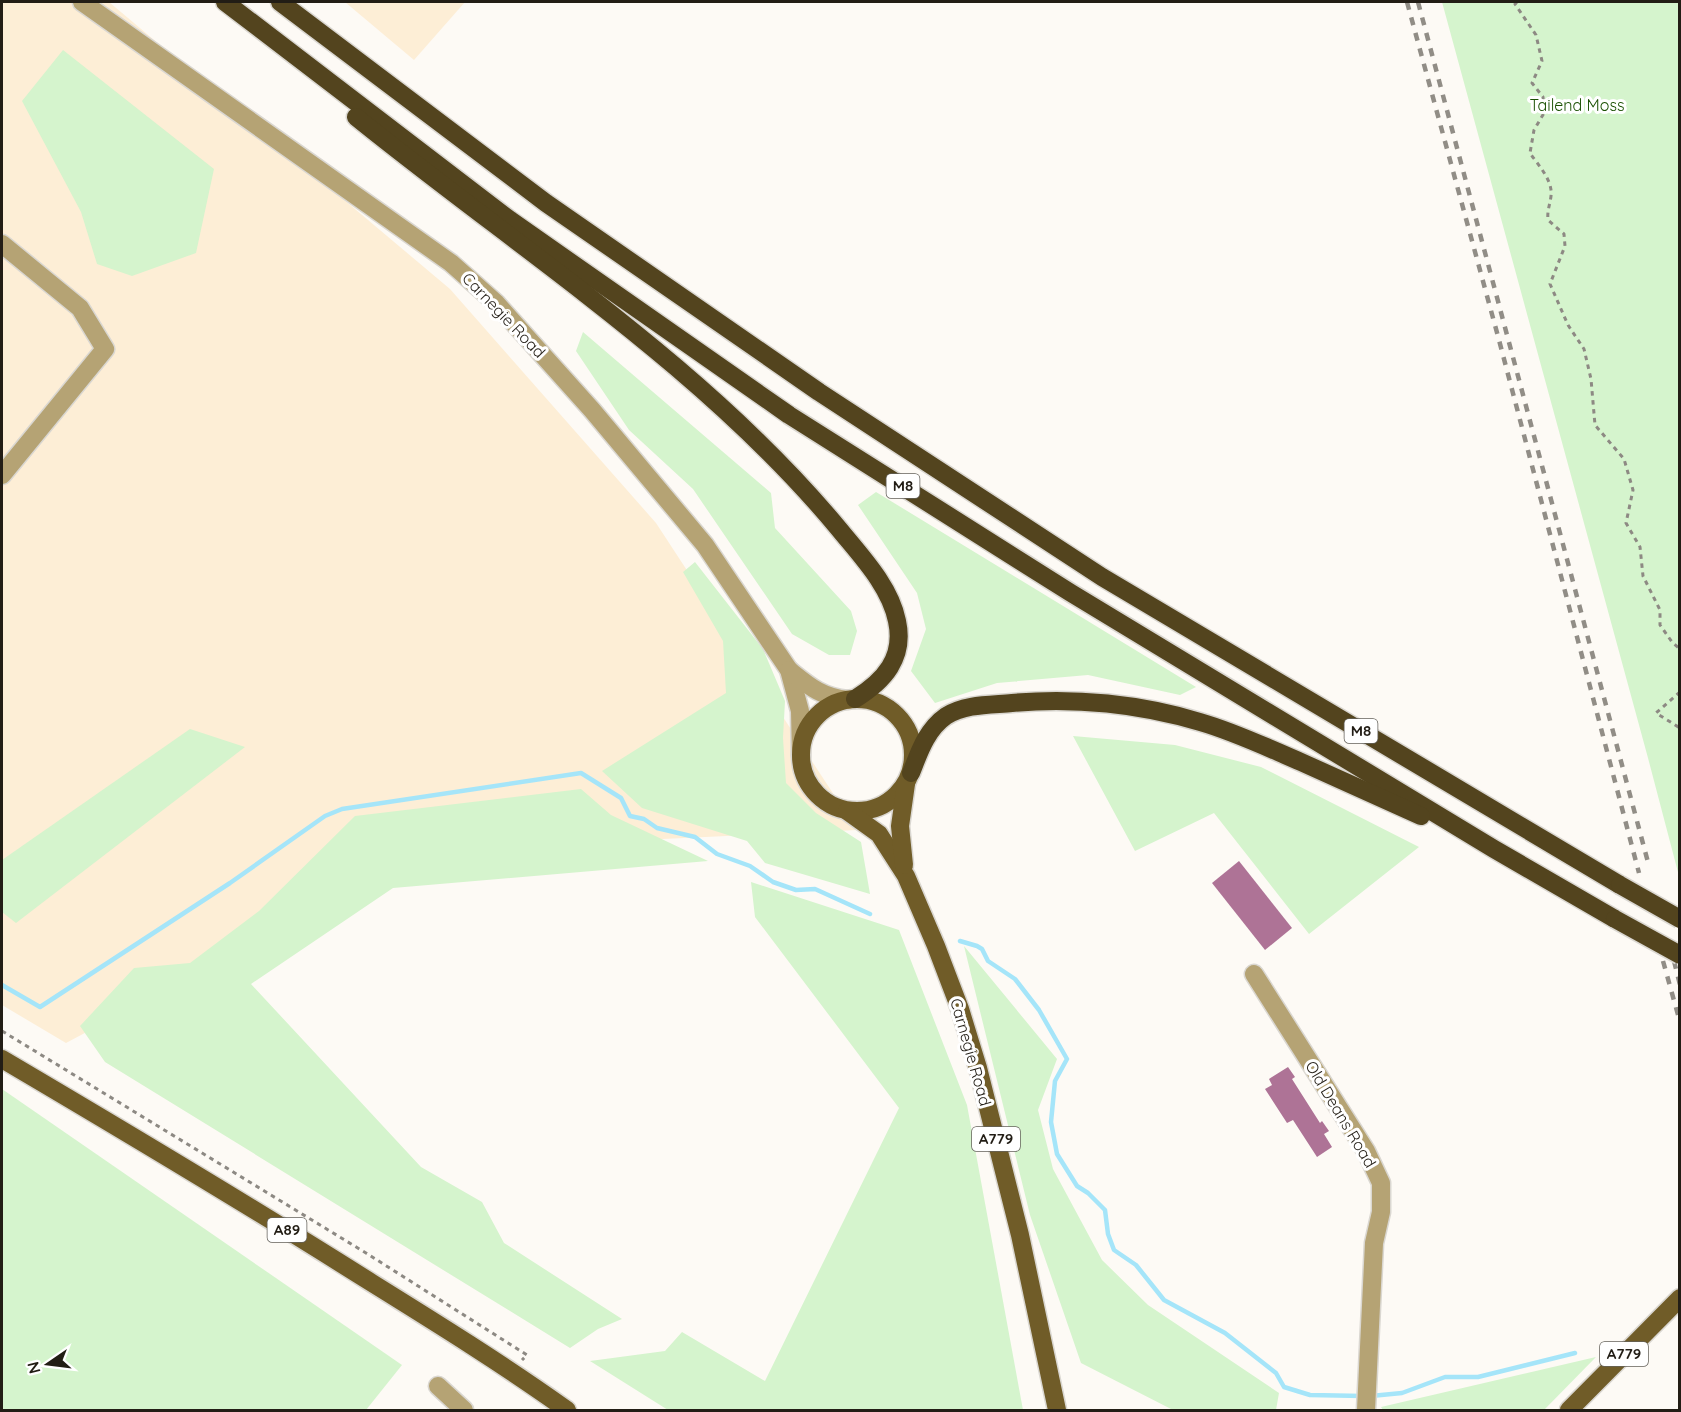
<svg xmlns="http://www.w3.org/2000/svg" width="1681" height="1412" font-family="Quicksand,sans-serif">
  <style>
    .built { fill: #fdeed6 }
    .green { fill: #d5f4cd }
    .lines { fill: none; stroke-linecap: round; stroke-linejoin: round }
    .stream { stroke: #a5e5f9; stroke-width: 4.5 }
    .building { fill: #ae7396 }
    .minor-casing { stroke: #dad7d1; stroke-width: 21 }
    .major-casing { stroke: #dad7d1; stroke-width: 21 }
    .highway-casing { stroke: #dad7d1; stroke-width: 21 }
    .path { stroke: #8d8983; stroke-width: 3; stroke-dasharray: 4.5 4.5; stroke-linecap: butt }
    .minor { stroke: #b5a374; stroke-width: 18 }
    .major { stroke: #705c28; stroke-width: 18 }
    .highway { stroke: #53441e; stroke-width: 18 }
    .rail { stroke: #918d86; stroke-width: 4.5; stroke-dasharray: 8 8; stroke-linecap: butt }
    .highway-bridge-casing { stroke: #dad7d1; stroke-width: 21; stroke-linecap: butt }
    .highway-bridge { stroke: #53441e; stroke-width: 18 }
    .labels { text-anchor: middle; stroke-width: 6; stroke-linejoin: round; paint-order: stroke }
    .shield { fill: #fff; stroke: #64615b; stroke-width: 1.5 }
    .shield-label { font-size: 15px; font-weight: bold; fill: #221d15 }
    .park-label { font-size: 16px; fill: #1a5002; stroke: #fff }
    .street-label { font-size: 16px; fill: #221d15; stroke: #fff }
  </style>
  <rect width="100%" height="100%" fill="#fdfaf5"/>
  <g class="built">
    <path d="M2,2H109L450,289L656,523L857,830L429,850L66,1043L2,1005Z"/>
    <path d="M345,2H465L414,60Z"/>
  </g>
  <g class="green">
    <path d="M1442,2H1679V876L1648,758Z"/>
    <path d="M63,50L214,169L196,253L132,276L97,264L81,212L22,101Z"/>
    <path d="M583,332L771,493L775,528L851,611L857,631L850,655H829L792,634L693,489L629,430L576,351Z"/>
    <path d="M876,492L1196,687L1180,695L1088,675L997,683L935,703L911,671L926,629L917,593L858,505Z"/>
    <path d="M695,562L763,649L785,701L783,738L786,783L816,813L861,842L870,894L765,863L747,841L642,808L602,771L726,693L723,641L683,572Z"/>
    <path d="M190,729L245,747L16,923L2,912V860Z"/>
    <path d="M1073,736L1175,745L1261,767L1419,847L1309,934L1214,813L1135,851Z"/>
    <path d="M581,789L611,815L708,861L393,888L251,984L421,1167L482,1202L504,1243L622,1319L598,1329L570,1348L105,1062L80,1026L134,968L190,963L259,911L355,816Z"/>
    <path d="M751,882L899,930L967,1105L1023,1410H668L590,1361L665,1351L682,1332L765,1381L899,1108L755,917Z"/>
    <path d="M964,946L1057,1059L1038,1110L1053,1169L1102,1260L1148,1305L1279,1393L1276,1410H1173L1081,1363L1030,1215Z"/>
    <path d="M2,1089L402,1365L366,1410H2Z"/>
    <path d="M1596,1357L1544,1410H1383L1381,1407Z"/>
  </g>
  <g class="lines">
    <g class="stream">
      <path d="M960,941L977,946L982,949L988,961L1015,979L1039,1010L1067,1059L1055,1081L1051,1122L1057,1154L1077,1186L1088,1193L1105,1210L1108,1234L1114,1250L1136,1265L1164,1300L1225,1333L1276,1373L1284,1387L1310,1395L1363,1396"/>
      <path d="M2,985L40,1007L230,883L325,816L342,809L581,773L621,798L630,816L644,819L657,828L695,837L717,854L750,866L773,882L796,890L815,889L870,914"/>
      <path d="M1371,1396L1402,1393L1445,1377H1478L1575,1353"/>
    </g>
  </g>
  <g class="building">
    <path d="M1239,861L1292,928L1265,950L1212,883Z"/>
    <path d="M1288,1067L1295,1077L1292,1079L1320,1123L1322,1121L1329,1131L1324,1134L1332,1147L1317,1157L1293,1120L1287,1123L1265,1089L1272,1085L1269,1079Z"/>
  </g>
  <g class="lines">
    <g class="minor-casing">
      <g id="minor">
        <path d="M82,2L451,263L496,303L592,410L705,545L789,670L800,711L801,756"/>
        <path d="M2,244L80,308L105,349L2,475"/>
        <path d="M789,670C809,686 821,697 848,700"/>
        <path d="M1254,974L1366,1151L1381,1183V1212L1374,1243L1366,1410"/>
        <path d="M438,1386L464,1410"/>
      </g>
    </g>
    <g class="major-casing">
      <g id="major">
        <circle cx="857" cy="755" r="56"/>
        <path d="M847,811L879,834L906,876L936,946L960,1009L978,1068L1020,1235L1057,1410"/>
        <path d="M904,865L900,826L906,784"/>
        <path d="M2,1059C126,1132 250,1206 372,1283C438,1324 504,1365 567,1410"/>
        <path d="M1569,1410L1680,1298"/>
      </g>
    </g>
    <g class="highway-casing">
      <g id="highway">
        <path d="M225,2L510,220L789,415L1071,593L1494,849L1615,919"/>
        <path d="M280,2L546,203L819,392L1102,577L1620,885"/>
        <path d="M356,117C519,249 705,367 839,529C861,556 890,586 897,621C905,658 884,681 855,699"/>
        <path d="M911,773C919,753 926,730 946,716C965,704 990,705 1012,703C1074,697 1141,704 1200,722C1235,732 1268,748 1301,762C1341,780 1381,798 1421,816"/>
      </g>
    </g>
    <g class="path">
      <path d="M1517,2L1515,4L1536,35L1542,61L1532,83L1543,97L1544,113L1534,130L1530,153C1538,165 1553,180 1551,196C1550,205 1547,210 1548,220L1564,234L1565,246L1550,284L1568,325L1584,349L1591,379L1595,425L1624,459L1633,490L1626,523L1640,547L1643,576L1660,610V625L1672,642L1680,649"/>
      <path d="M1680,692L1656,713L1680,728"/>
      <path d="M2,1031L366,1253L527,1355L522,1360"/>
    </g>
    <use href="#minor" class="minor"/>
    <use href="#major" class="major"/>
    <use href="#highway" class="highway"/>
    <g class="rail">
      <path d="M1407,2L1499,340L1639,873"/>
      <path d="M1418,2L1649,866"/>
      <path d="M1663,961L1680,1022"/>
      <path d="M1674,961L1680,985"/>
    </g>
    <g class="highway-bridge-casing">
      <g id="highway-bridge">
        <path d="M1620,885L1680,919"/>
        <path d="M1615,919L1680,955"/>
      </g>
    </g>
    <use href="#highway-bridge" class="highway-bridge"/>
  </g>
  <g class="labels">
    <g class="shield">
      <rect x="886.5" y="474" width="33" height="24" rx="4.5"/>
      <rect x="1344.5" y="719" width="33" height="24" rx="4.5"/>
      <rect x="972" y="1127" width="48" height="24" rx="4.5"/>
      <rect x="267.5" y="1218" width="39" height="24" rx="4.5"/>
      <rect x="1600" y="1342" width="48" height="24" rx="4.5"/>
    </g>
    <g class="shield-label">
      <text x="903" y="491">M8</text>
      <text x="1361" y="736">M8</text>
      <text x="996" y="1144">A779</text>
      <text x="287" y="1235">A89</text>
      <text x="1624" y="1359">A779</text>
    </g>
    <g class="park-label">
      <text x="1577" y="111">Tailend Moss</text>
    </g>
    <g class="street-label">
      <text transform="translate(504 315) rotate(46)" y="6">Carnegie Road</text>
      <text transform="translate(971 1052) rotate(74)" y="6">Carnegie Road</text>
      <text transform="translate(1341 1114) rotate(59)" y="6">Old Deans Road</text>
    </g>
  </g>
  <rect width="1681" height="1412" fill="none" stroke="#221d15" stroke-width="6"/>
  <g transform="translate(48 1364) rotate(256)" stroke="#ffffff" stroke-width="4.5" paint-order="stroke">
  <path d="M0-4.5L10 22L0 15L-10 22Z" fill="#221d15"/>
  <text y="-9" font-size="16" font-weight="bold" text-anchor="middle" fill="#221d15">N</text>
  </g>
</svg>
